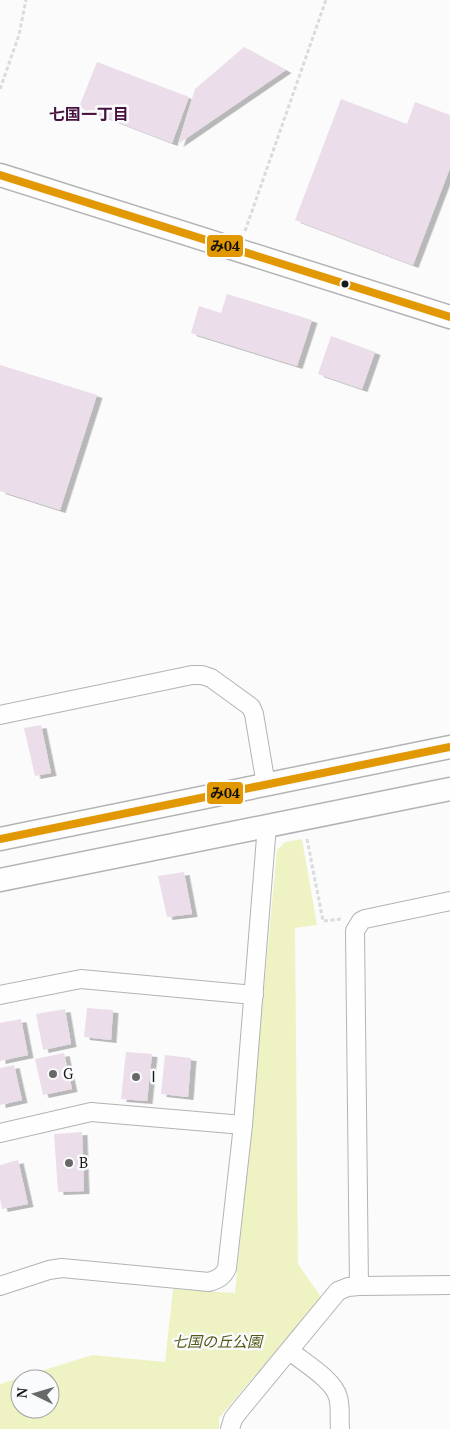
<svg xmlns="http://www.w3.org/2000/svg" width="450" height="1429" font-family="'PT Serif','Noto Sans JP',serif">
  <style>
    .green { fill: #eff3c3; fill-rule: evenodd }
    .building { fill: #ebdde9; filter: url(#shadow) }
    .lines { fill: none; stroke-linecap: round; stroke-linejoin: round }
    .minor-casing { stroke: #b2b3b3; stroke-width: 20 }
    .tertiary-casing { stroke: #b2b3b3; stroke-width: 25 }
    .path { stroke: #dadbdb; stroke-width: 3; stroke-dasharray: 4 2.5; stroke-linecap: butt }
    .minor { stroke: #fefeff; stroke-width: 18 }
    .tertiary { stroke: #fefeff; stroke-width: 22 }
    .bus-1-casing { stroke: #fafbfd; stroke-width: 11 }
    .bus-1 { stroke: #e19802; stroke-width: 8 }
    .bus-dot { fill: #181919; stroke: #fafbfd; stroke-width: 2 }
    .poi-dot { fill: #676868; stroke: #fafbfd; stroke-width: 2 }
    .labels { text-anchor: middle; stroke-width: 5; stroke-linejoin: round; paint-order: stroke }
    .poi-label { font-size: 15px; fill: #181919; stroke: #fafbfd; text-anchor: start }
    .park-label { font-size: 15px; font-style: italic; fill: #555713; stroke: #fafbfd }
    .neighbourhood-label { font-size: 16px; font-weight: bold; fill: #46113e; stroke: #fafbfd }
    .line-badge { stroke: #fafbfd; stroke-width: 2 }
    .pale-badge-label { font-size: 14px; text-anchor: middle; font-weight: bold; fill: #111 }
  </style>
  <defs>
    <filter id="shadow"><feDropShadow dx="5.5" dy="3" stdDeviation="0" flood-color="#0004"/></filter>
  </defs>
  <rect width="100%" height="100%" fill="#fbfbfc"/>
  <path class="green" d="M302,839L317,925L295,928L298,1264L321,1297L219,1418V1429H0V1384L92,1355L165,1362L173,1289L235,1293L277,850L285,842ZM20,1379H50V1409H20Z"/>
  <g class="building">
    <path d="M244,47L286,70L178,144L195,89Z"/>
    <path d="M97,62L189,97L172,143L79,107Z"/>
    <path d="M341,99L407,124L415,102L450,115V168L413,265L295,220Z"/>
    <path d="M227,294L312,320L297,366L191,333L199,306L221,313Z"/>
    <path d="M331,336L375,352L362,389L318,374Z"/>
    <path d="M0,365L97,395L60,510L0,491Z"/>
    <path d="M41,725L51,773L35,776L24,728Z"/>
    <path d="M184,872L192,914L167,917L158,876Z"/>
    <path d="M87,1008L113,1010L111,1040L84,1037Z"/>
    <path d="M65,1009L71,1044L43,1050L36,1014Z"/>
    <path d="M21,1019L28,1055L0,1061V1023Z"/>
    <path d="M126,1052L152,1054L147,1101L121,1099Z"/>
    <path d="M64,1053L72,1089L43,1095L35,1059Z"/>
    <path d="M165,1055L191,1058L188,1097L161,1094Z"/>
    <path d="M14,1065L22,1100L0,1105V1068Z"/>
    <path d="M82,1132L84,1191L58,1192L54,1134Z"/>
    <path d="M18,1160L28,1204L2,1209L0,1199V1165Z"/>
  </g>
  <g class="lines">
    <g class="minor-casing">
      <g id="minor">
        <path d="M0,715L192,675H202L211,678L251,707L254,714L266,785"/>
        <path d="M0,995L81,979L254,995"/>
        <path d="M0,1133L91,1112L243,1125"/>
        <path d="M0,1286L49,1270L62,1268L209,1282C218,1279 223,1277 227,1268L243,1125L267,825"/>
        <path d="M359,1286L355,931L361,921L365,919L450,901"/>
        <path d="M290,1351C303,1362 334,1380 338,1397C341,1407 339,1419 340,1429"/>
        <path d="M230,1429L233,1419L239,1411L338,1291L348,1287L359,1286L450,1285"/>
      </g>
    </g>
    <g class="tertiary-casing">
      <g id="tertiary">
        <path d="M0,175L450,317"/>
        <path d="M0,839L450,747"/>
        <path d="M0,880L450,789"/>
      </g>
    </g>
    <g class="path">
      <path d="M0,89L19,35L26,0"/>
      <path d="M245,231L326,0"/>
      <path d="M307,839L323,921L341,919"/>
    </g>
    <use href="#minor" class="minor"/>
    <use href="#tertiary" class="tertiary"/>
    <g class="bus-1-casing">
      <g id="bus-1">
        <path d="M0,175L450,317"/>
        <path d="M0,839L450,747"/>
      </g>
    </g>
    <use href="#bus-1" class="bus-1"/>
  </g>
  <circle class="bus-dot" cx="345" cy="284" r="4.5"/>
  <g class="poi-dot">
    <circle cx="53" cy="1074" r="5"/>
    <circle cx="136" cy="1077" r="5"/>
    <circle cx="69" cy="1163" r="5"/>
  </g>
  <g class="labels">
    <g class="poi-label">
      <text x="63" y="1079">G</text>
      <text x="146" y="1082">Ⅰ</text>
      <text x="79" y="1168">B</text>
    </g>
    <g class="park-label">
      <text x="217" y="1347">七国の丘公園</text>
    </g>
    <g class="neighbourhood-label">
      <text x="89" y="120">七国一丁目</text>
    </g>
  </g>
  <g class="line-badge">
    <rect x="206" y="234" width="38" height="24" rx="5" fill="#e19802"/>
    <rect x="206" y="781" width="38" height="24" rx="5" fill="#e19802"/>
  </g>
  <g class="pale-badge-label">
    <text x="225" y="251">み04</text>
    <text x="225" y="798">み04</text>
  </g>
  <g transform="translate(35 1394) rotate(275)"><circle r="24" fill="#fafbfd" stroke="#a0a1a2"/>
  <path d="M0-4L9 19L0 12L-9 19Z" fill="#676868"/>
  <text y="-8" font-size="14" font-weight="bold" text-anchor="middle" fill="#181919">N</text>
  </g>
</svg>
